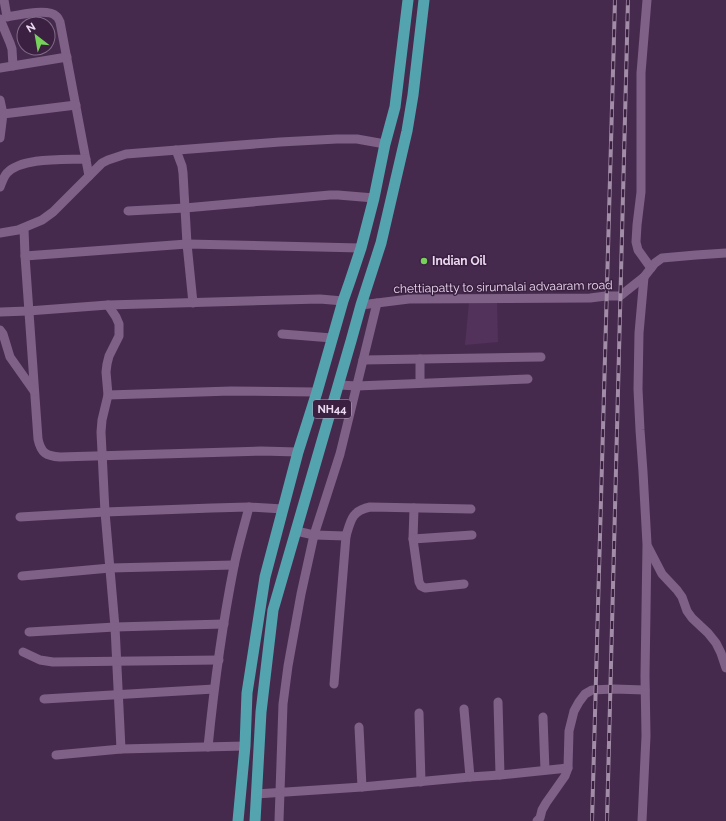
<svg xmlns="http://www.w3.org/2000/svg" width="726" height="821" font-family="Raleway,sans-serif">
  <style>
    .built { fill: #52315b }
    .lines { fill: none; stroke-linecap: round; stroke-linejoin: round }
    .minor { stroke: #7f6087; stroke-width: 9 }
    .trunk { stroke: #53a4af; stroke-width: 11 }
    .rail-casing { stroke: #a28da8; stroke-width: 4 }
    .rail { stroke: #3b2042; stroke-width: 2.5; stroke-dasharray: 8; stroke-linecap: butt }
    .poi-dot { fill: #76d25a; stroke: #3b2042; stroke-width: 1.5 }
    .labels { text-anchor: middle; stroke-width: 3; stroke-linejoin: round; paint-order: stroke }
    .shield { fill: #3b2042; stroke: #b6a2bc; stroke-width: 1 }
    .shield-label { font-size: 11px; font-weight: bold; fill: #ebdaf0 }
    .poi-label { font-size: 12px; font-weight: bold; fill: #ebdaf0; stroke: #3b2042; text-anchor: start }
    .street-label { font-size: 12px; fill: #ebdaf0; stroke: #3b2042 }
  </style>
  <rect width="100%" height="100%" fill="#462a4d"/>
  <path class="built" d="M469,302H497L498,342L465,345Z"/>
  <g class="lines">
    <g class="minor">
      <path d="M4,0L7,17C18,15 48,8 56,16C58,17 59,20 60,22L89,176"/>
      <path d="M647,0L641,73V192L637,225L636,242L638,250L651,268"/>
      <path d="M0,19L10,43L12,49L13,66"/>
      <path d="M0,68L67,57"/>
      <path d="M0,100L3,114"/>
      <path d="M0,138L3,114L76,105"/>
      <path d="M176,150L182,166L183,173L187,244L193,303"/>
      <path d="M0,187C2,182 4,176 7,173C22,157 65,160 86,159"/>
      <path d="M128,211L185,208L330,195H338L374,198"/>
      <path d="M24,228L25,256L38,439C41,453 46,456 60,457L261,451L298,452"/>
      <path d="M0,233L18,230L42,220L53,212L102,163L108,160L126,154L280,142L337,139H357L385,144"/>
      <path d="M25,256L187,244L361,248"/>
      <path d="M108,305L116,317L119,324V336L109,356L107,364L106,372L108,395L102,420L101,432L105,512L115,627L121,749"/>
      <path d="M361,305L409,299L590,298L606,296H620L644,277L655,263L662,258L696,255L726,253"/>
      <path d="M0,312L28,311L108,305L320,299L343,301"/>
      <path d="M0,330L3,334L10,357L34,391"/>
      <path d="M282,334L332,338"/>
      <path d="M363,360L541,357"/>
      <path d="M420,383V359"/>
      <path d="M339,385L357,386L528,379"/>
      <path d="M108,395L231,391L317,392"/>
      <path d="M414,508L413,539L419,582L421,586L425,588L464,584"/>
      <path d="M20,517L105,512L212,508L249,507L283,509"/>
      <path d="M296,531L314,535L346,536C351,519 352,511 370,507L471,509"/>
      <path d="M413,539L472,535"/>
      <path d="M648,547L662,574L677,590L682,597L687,611L692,618L708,633L716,643L721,653L726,668"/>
      <path d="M22,576L110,568L234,565"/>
      <path d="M29,632L115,627L224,624"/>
      <path d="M23,652L40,660L53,662L219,660"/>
      <path d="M334,684L346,536"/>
      <path d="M44,699L214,689"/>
      <path d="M498,702L500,775"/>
      <path d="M464,709L470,777"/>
      <path d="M419,713L421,782"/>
      <path d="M543,717L545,770"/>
      <path d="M359,727L362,787"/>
      <path d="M208,747C214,687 222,626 234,566C238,546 244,527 249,507"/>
      <path d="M56,755L121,749L245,746"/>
      <path d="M256,794L362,787L470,777L500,775L568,768"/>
      <path d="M279,821L283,704L288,666L301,594L314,535L340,454L377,303"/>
      <path d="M537,821L540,818L542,810L546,803L565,776L568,768L569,731L574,711L579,702L585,694L592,690L614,689L645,690"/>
      <path d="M642,821L646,736L645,676L647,544L643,472L640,430L638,389L639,333L644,277"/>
    </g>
    <g class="trunk">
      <path d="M238,821L245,746L247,693L265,577L298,452L317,392L343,301L350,281L361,248L374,198L385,144L395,107L408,0"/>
      <path d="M255,821L261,712L273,610L351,341L361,305L381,243L407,131L413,95L424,0"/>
    </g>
    <g class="rail-casing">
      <g id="rail">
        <path d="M592,821L615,0"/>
        <path d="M607,821L628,0"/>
      </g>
    </g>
    <use href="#rail" class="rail"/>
  </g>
  <circle class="poi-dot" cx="424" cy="261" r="4"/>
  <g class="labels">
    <rect class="shield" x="313" y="400" width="38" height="18" rx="3"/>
    <g class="shield-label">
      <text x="332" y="413">NH44</text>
    </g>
    <g class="poi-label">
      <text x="432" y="265">Indian Oil</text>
    </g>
    <g class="street-label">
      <text transform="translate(503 287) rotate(-1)" y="4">chettiapatty to sirumalai advaaram road</text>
    </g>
  </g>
  <g transform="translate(36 36) rotate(329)"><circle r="19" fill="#3b2042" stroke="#816a88"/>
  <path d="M0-3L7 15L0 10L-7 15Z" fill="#76d25a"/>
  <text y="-6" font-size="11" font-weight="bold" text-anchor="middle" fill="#ebdaf0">N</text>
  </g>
</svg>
